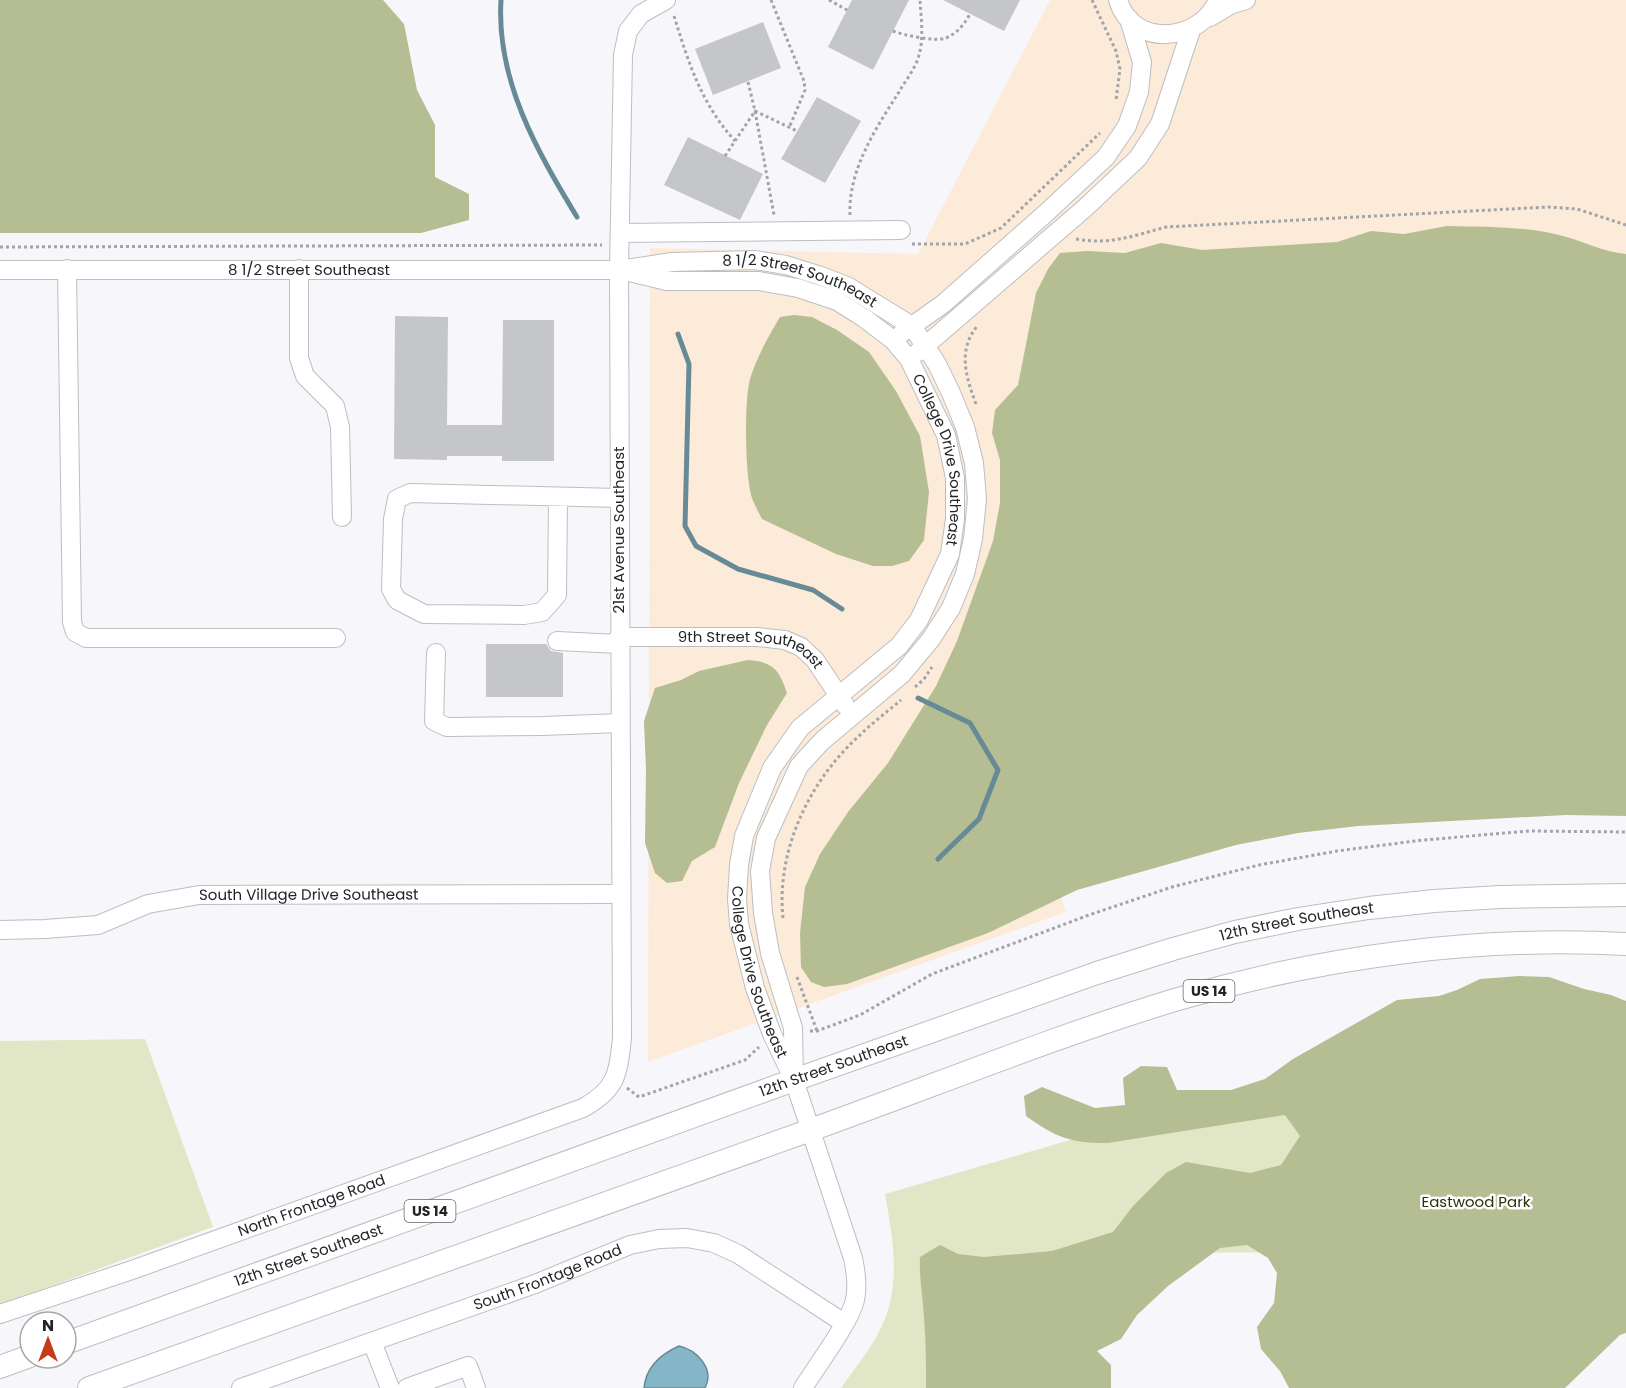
<svg xmlns="http://www.w3.org/2000/svg" width="1626" height="1388" font-family="Poppins,sans-serif">
  <style>
    .education { fill: #fcebd9 }
    .green { fill: #e1e7c6 }
    .forest { fill: #b5bd92 }
    .water { fill: #84b6c8; stroke: #678a97; stroke-width: 1.5 }
    .lines { fill: none; stroke-linecap: round; stroke-linejoin: round }
    .stream { stroke: #678a97; stroke-width: 5 }
    .building { fill: #c5c6ca }
    .minor-casing { stroke: #bdbec2; stroke-width: 20 }
    .major-casing { stroke: #bdbec2; stroke-width: 24 }
    .path { stroke: #a3a4a7; stroke-width: 3; stroke-dasharray: 3 3; stroke-linecap: butt }
    .minor { stroke: #fff; stroke-width: 18 }
    .major { stroke: #fff; stroke-width: 22 }
    .labels { text-anchor: middle; stroke-width: 5; stroke-linejoin: round; paint-order: stroke }
    .shield { fill: #fff; stroke: #656666; stroke-width: 1.5 }
    .shield-label { font-size: 14px; font-weight: bold; fill: #232425 }
    .street-label { font-size: 15px; fill: #232425; stroke: #fff }
    .park-label { font-size: 15px; fill: #2a2f0d; stroke: #fff }
  </style>
  <rect width="100%" height="100%" fill="#f7f7fb"/>
  <path class="education" d="M1050,0H1626V292L1022,763L1066,912L648,1062L650,248L918,254Z"/>
  <g class="green">
    <path d="M145,1039L213,1227L0,1305V1041Z"/>
    <path d="M1452,1060L1324,1252L1147,1253L1049,1388H841C854,1369 870,1350 880,1330C902,1286 893,1240 885,1194L1122,1125Z"/>
  </g>
  <g class="forest">
    <path d="M0,0H383L404,24L417,90L435,125V177L469,194V220L421,233H0Z"/>
    <path d="M1447,226C1484,227 1522,226 1559,235C1581,240 1603,252 1626,254V816L1566,815L1358,826L1298,833L1236,845L1077,890L988,933L847,984L824,987L811,982L801,967L800,933L805,887L820,854L848,812L888,763L936,686L957,641L993,541L1000,503V460L992,433L995,410L1018,385L1036,293L1048,269L1060,253L1087,251L1125,253L1161,243L1202,250L1337,242L1371,231L1404,234Z"/>
    <path d="M794,315L812,317L837,330L869,352L896,391L920,436L929,492L924,540L909,561L892,566H873L836,554L762,519C759,513 755,506 752,498C745,477 744,401 750,379C757,357 768,337 780,317Z"/>
    <path d="M748,660C773,662 779,669 787,693L767,725L739,783L715,847L692,861L682,881L667,883L655,873L645,843L646,769L644,721L655,688L681,680L699,671Z"/>
    <path d="M1519,976L1549,977L1584,989L1611,995L1626,1001V1333L1620,1335L1565,1388H1289L1280,1371L1261,1349L1257,1327L1274,1303L1277,1273L1268,1258L1247,1245L1220,1248L1168,1286L1137,1315L1121,1339L1097,1351L1111,1365V1388H926C926,1364 926,1341 924,1318C923,1297 919,1278 920,1257L940,1245L958,1254L984,1257L1052,1251L1113,1232L1133,1206L1166,1173L1186,1162L1250,1173L1281,1165L1300,1136L1285,1115L1108,1143C1070,1143 1057,1138 1026,1116L1024,1096L1042,1087L1095,1108L1125,1105L1123,1078L1141,1066L1167,1067L1177,1090H1231L1265,1079L1293,1059L1397,1000L1439,996L1457,990L1480,979Z"/>
  </g>
  <path class="water" d="M679,1346C697,1350 715,1369 705,1388H644C646,1367 661,1354 679,1346Z"/>
  <g class="lines">
    <g class="stream">
      <path d="M501,0C496,80 537,151 577,217"/>
      <path d="M678,334L689,364L685,526L696,546L738,569L813,590L842,609"/>
      <path d="M918,698L970,723L998,770L979,819L938,859"/>
    </g>
  </g>
  <g class="building">
    <path d="M852,0H909L873,70L828,47Z"/>
    <path d="M943,0H1020L1004,31Z"/>
    <path d="M763,22L781,68L713,95L695,49Z"/>
    <path d="M817,97L861,121L825,183L781,159Z"/>
    <path d="M688,137L763,174L740,220L664,185Z"/>
    <path d="M395,316L448,317L447,425H502L503,320H554V461H502V456H447V460L394,459Z"/>
    <path d="M486,644H546L551,651L563,653V697H486Z"/>
  </g>
  <g class="lines">
    <g class="minor-casing">
      <g id="minor">
        <path d="M1118,0C1132,48 1200,43 1218,0"/>
        <path d="M1210,17L1232,4L1246,0"/>
        <path d="M620,233L901,230"/>
        <path d="M67,269L72,622L75,632L86,638H336"/>
        <path d="M299,269V358L305,376L335,406L340,427L342,517"/>
        <path id="s1" d="M0,270H619L672,262L755,260L786,265L818,275L847,286L912,326L937,364L951,393L965,427L974,463L977,499L973,539L965,574L951,608L931,639L902,674L822,741L799,766L766,838L760,871L763,913L770,953L793,1028L794,1080"/>
        <path id="s2" d="M629,272L667,281H759L798,288L837,301L864,318L893,340L909,359L946,435L955,478V519L950,554L919,620L899,646L800,728L772,768L744,836L739,865L737,899L739,924L755,988L772,1034L794,1080L853,1258C856,1272 858,1286 855,1300C850,1322 816,1367 803,1388"/>
        <path d="M902,333L943,304L1046,213L1106,157L1127,126L1139,92L1142,62L1129,19"/>
        <path d="M918,352L1085,208L1138,158L1160,124L1191,30"/>
        <path d="M558,497L557,595L542,612L524,615L424,614L397,600L391,589L393,519L397,499L410,493L619,498"/>
        <path id="s3" d="M619,637H757L785,640L801,647L815,660L845,705"/>
        <path d="M557,641L619,644"/>
        <path d="M436,653L434,721L447,727L543,726L620,723"/>
        <path id="s4" d="M0,930L45,929L98,925L148,904L199,895L621,894"/>
        <path id="s5" d="M0,1314L132,1270L583,1108C617,1089 618,1074 622,1038L619,270L623,55L628,31L641,14L666,0"/>
        <path d="M372,1342L390,1388"/>
        <path id="s6" d="M241,1388L535,1284L630,1245L659,1239L687,1238L714,1243L738,1254L844,1323"/>
        <path d="M407,1388L468,1366L476,1388"/>
      </g>
    </g>
    <g class="major-casing">
      <g id="major">
        <path id="s7" d="M66,1343L794,1080L1097,973L1173,949L1235,932L1298,919L1369,908L1434,901L1500,897L1626,895"/>
        <path d="M0,1367L30,1356"/>
        <path d="M89,1388C327,1302 566,1217 805,1132C929,1088 1052,1037 1178,999C1322,957 1476,936 1626,944"/>
      </g>
    </g>
    <g class="path">
      <path d="M771,0L804,81L805,90L789,128"/>
      <path d="M829,0L847,10"/>
      <path d="M1092,0L1116,51L1120,69L1116,100"/>
      <path d="M674,16C689,64 701,103 735,141"/>
      <path d="M893,31C903,35 936,42 946,38C958,33 965,23 970,14"/>
      <path d="M748,82L755,111L774,215"/>
      <path d="M725,156L755,111L797,131"/>
      <path d="M850,215C848,170 876,128 899,92C905,81 916,68 919,55C924,38 921,18 920,0"/>
      <path d="M1076,239C1110,245 1133,236 1166,227L1548,207L1577,209L1626,225"/>
      <path d="M912,244H965L1001,228L1100,133"/>
      <path d="M0,247L602,245"/>
      <path d="M976,404C966,377 957,350 978,325"/>
      <path d="M915,687L924,679L932,667"/>
      <path d="M783,918C776,851 809,781 859,736C872,723 887,712 901,700"/>
      <path d="M797,977L817,1031"/>
      <path d="M810,1031H817L860,1015L932,974L1089,915L1172,887L1259,865L1337,851L1423,840L1530,831L1626,832"/>
      <path d="M627,1088L639,1097L745,1060L759,1047"/>
    </g>
    <use href="#minor" class="minor"/>
    <use href="#major" class="major"/>
  </g>
  <g class="labels">
    <g class="shield">
      <rect x="1183.5" y="980" width="51" height="22" rx="4.5"/>
      <rect x="404.5" y="1200" width="51" height="22" rx="4.5"/>
    </g>
    <g class="shield-label">
      <text x="1209" y="996">US 14</text>
      <text x="430" y="1216">US 14</text>
    </g>
    <g class="street-label">
      <text dy="5" stroke="none"><textPath href="#s1" startOffset="309">8 1/2 Street Southeast</textPath></text>
      <text dy="5" stroke="none"><textPath href="#s1" startOffset="804">8 1/2 Street Southeast</textPath></text>
      <text dy="5" stroke="none"><textPath href="#s2" startOffset="412">College Drive Southeast</textPath></text>
      <text transform="translate(619 530) rotate(-90)" y="5">21st Avenue Southeast</text>
      <text dy="5" stroke="none"><textPath href="#s3" startOffset="135">9th Street Southeast</textPath></text>
      <text dy="5" stroke="none"><textPath href="#s4" startOffset="314">South Village Drive Southeast</textPath></text>
      <text dy="5" stroke="none"><textPath href="#s7" startOffset="1302">12th Street Southeast</textPath></text>
      <text dy="5" stroke="none"><textPath href="#s2" startOffset="1006">College Drive Southeast</textPath></text>
      <text dy="5" stroke="none"><textPath href="#s7" startOffset="816">12th Street Southeast</textPath></text>
      <text dy="5" stroke="none"><textPath href="#s5" startOffset="330">North Frontage Road</textPath></text>
      <text dy="5" stroke="none"><textPath href="#s7" startOffset="258">12th Street Southeast</textPath></text>
      <text dy="5" stroke="none"><textPath href="#s6" startOffset="326">South Frontage Road</textPath></text>
    </g>
    <g class="park-label">
      <text x="1476" y="1207">Eastwood Park</text>
    </g>
  </g>
  <g transform="translate(48 1340)"><circle r="28" fill="#ffffff" stroke="#a7a7a8" stroke-width="1.5"/>
  <path d="M0-4.5L10 22L0 15L-10 22Z" fill="#c53b1c"/>
  <text y="-9" font-size="16" font-weight="bold" text-anchor="middle" fill="#232425">N</text>
  </g>
</svg>
